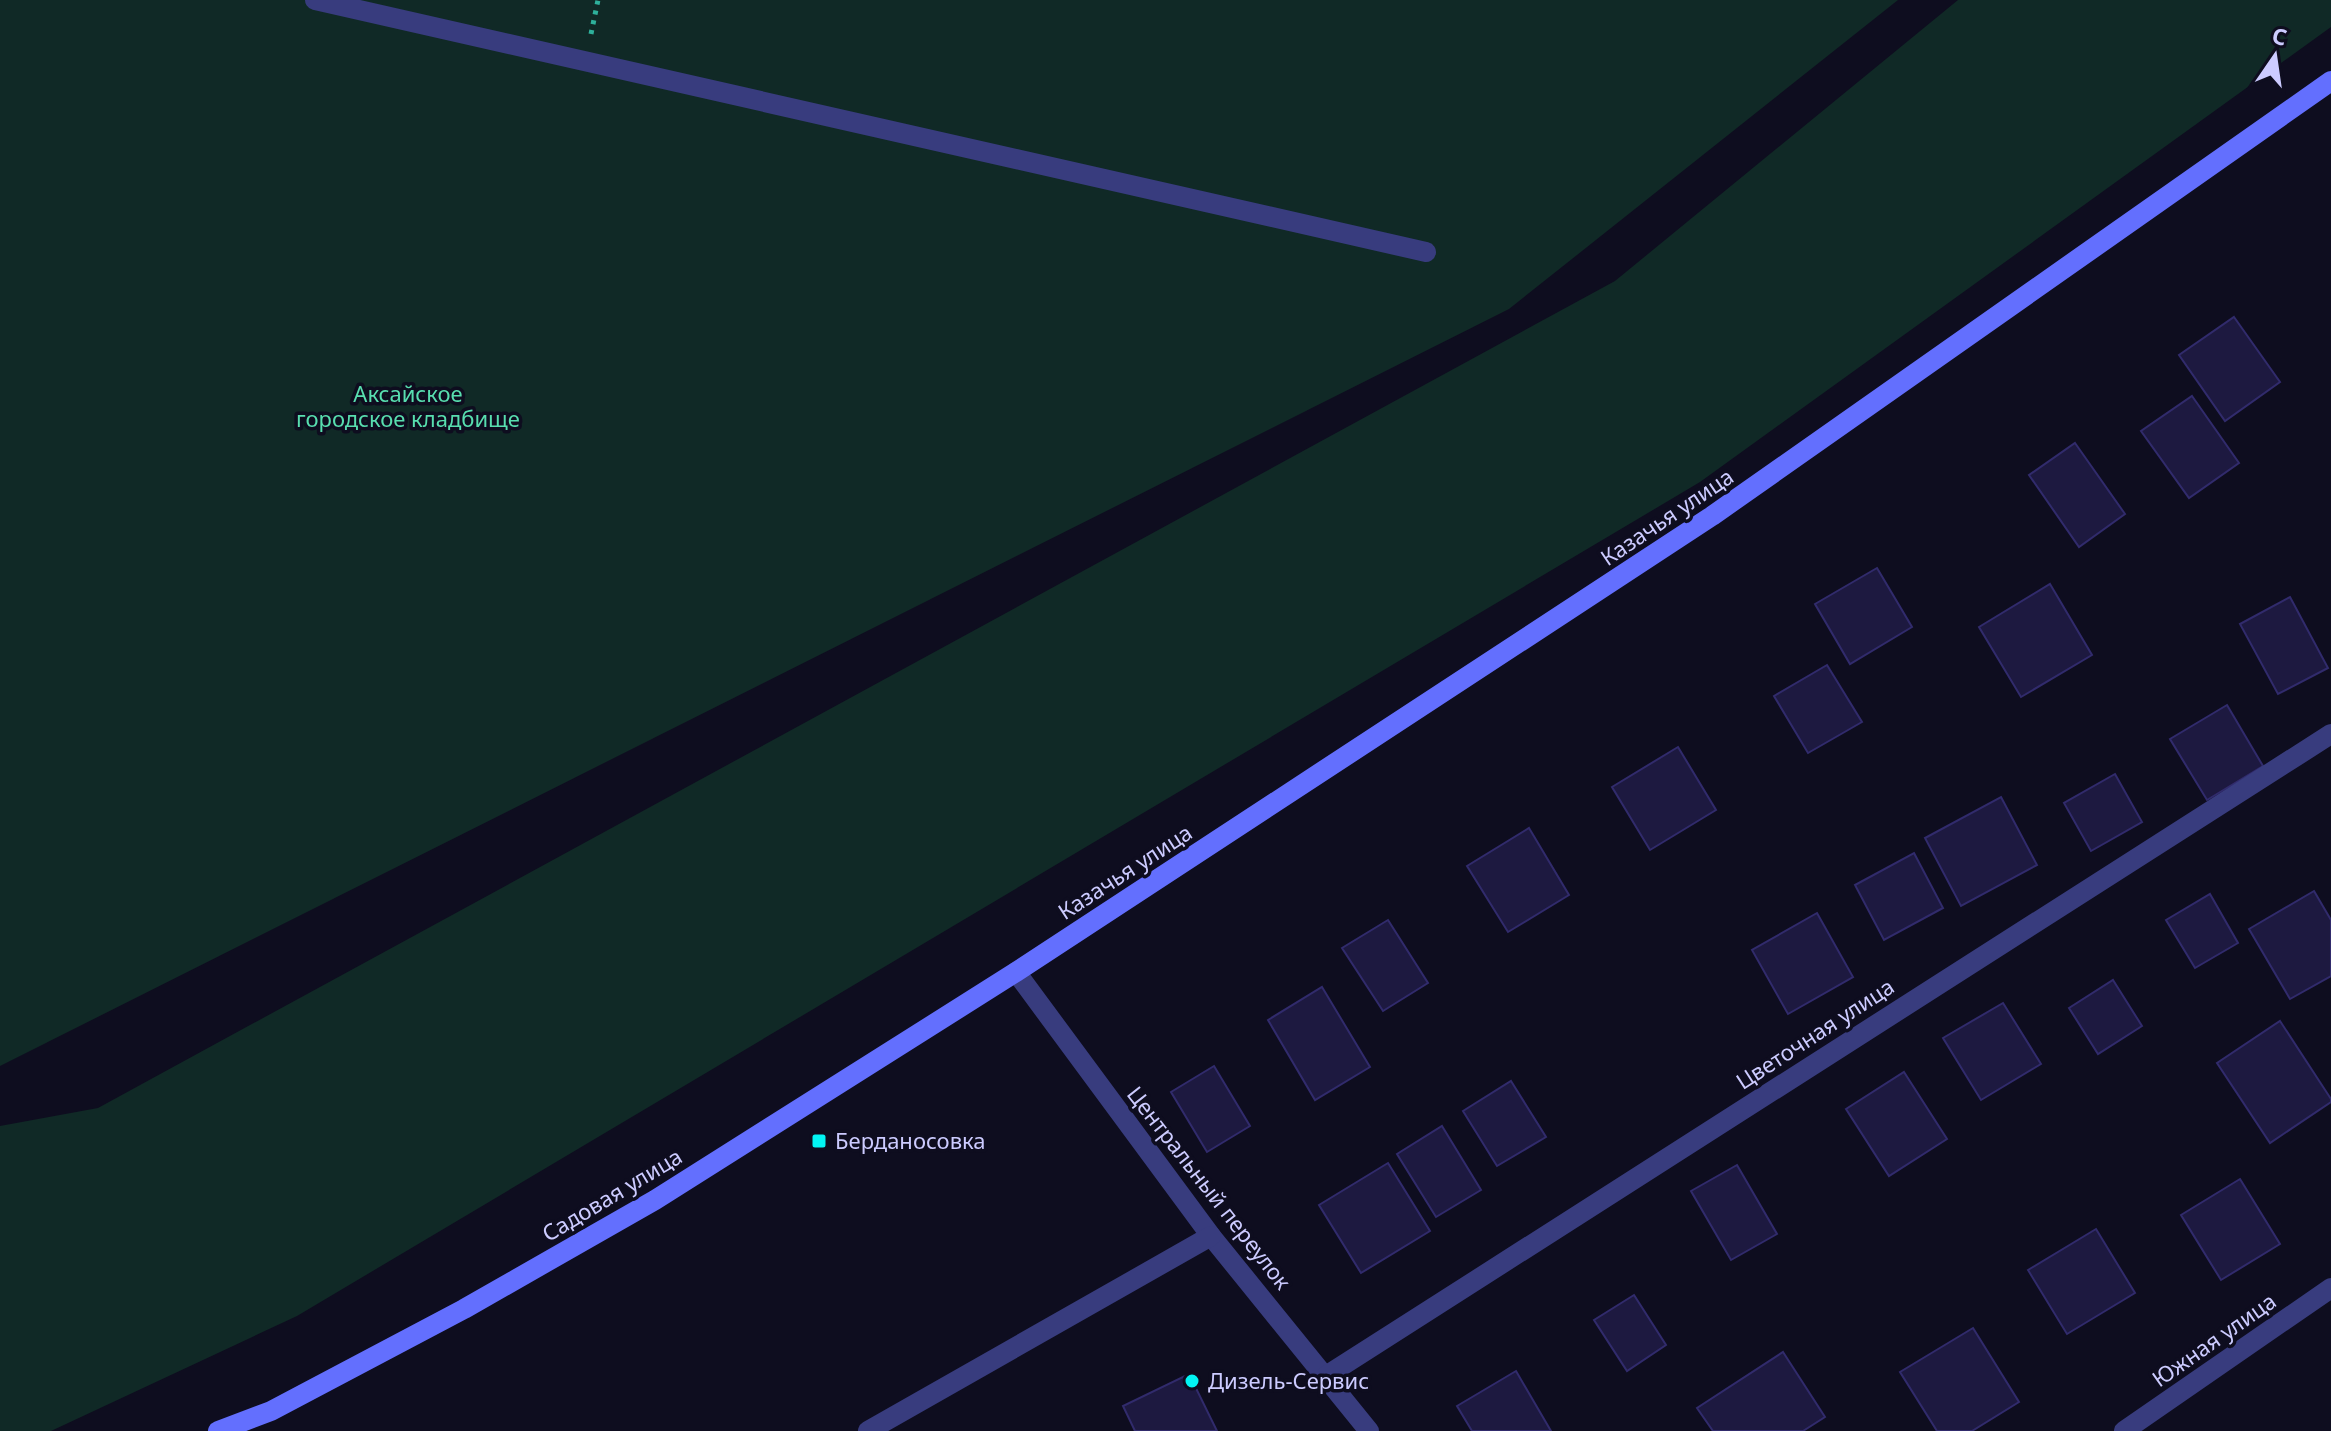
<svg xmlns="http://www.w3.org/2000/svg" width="2331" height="1431" font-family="'Noto Sans',sans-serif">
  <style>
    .green { fill: #102926 }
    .building { fill: #1d1940; stroke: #312b6c; stroke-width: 2 }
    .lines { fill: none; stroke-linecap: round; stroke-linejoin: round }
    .path { stroke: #2eb09b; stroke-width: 5; stroke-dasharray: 4 6; stroke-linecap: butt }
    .service { stroke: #383c7e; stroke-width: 20 }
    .minor { stroke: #383c7e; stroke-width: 20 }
    .secondary { stroke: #636ffe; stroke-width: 20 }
    .poi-dot { fill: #02f4f3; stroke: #0e0d1f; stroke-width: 3 }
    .labels { text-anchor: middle; stroke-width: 7; stroke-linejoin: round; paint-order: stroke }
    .park-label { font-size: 22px; fill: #58deaf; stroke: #0e0d1f }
    .street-label { font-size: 22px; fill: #cccbff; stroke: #0e0d1f }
    .poi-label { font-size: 22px; fill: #cccbff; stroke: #0e0d1f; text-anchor: start }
  </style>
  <rect width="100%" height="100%" fill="#0e0d1f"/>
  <g class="green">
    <path d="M0,0H1898L1509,309L0,1066Z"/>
    <path d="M1958,0H2331V27L1700,482L297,1316L51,1431H0V1126L98,1108L1615,281Z"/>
  </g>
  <g class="building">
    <path d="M2234,317L2280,382L2225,421L2179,355Z"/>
    <path d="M2192,396L2239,463L2189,498L2141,431Z"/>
    <path d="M2075,443L2125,514L2079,547L2029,475Z"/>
    <path d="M1877,568L1912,627L1850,664L1815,604Z"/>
    <path d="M2050,584L2092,655L2021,697L1979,627Z"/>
    <path d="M2290,597L2328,668L2278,694L2240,624Z"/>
    <path d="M1827,665L1862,722L1808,753L1774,696Z"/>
    <path d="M2227,705L2263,766L2207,800L2170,739Z"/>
    <path d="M1678,747L1716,810L1650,850L1612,787Z"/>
    <path d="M2115,774L2142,822L2091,851L2064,803Z"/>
    <path d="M2001,797L2037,865L1961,906L1925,838Z"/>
    <path d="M1529,828L1569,895L1508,932L1467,866Z"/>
    <path d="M1914,853L1943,908L1884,940L1855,885Z"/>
    <path d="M2314,891L2331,920V976L2290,999L2249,929Z"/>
    <path d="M2210,894L2238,943L2195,968L2166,920Z"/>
    <path d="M1817,913L1853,977L1788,1014L1752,950Z"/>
    <path d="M1388,920L1428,983L1383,1011L1342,948Z"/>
    <path d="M2113,980L2142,1026L2098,1054L2069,1008Z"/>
    <path d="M1322,987L1370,1067L1315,1100L1268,1020Z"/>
    <path d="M2003,1003L2041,1064L1981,1100L1943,1038Z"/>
    <path d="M2280,1021L2331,1099V1102L2270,1143L2217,1063Z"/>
    <path d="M1214,1066L1250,1126L1207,1152L1171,1092Z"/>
    <path d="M1904,1072L1947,1139L1889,1176L1846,1109Z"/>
    <path d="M1511,1081L1546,1137L1497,1166L1463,1111Z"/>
    <path d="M1442,1126L1481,1190L1436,1217L1397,1154Z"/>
    <path d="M1388,1163L1430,1231L1361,1273L1319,1205Z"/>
    <path d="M1737,1165L1777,1234L1731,1260L1691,1191Z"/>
    <path d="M2240,1179L2280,1244L2221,1280L2181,1215Z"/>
    <path d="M2096,1229L2135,1293L2067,1334L2028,1270Z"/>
    <path d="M1634,1295L1666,1345L1627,1371L1594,1320Z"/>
    <path d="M1973,1328L2019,1402L1972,1431H1937L1900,1372Z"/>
    <path d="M1783,1352L1825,1417L1803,1431H1713L1697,1408Z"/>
    <path d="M1516,1371L1551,1431H1472L1457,1406Z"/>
    <path d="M1189,1374L1217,1431H1135L1123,1406Z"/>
  </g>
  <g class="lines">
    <path class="path" d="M591,34L598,0"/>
    <path class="service" d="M315,0L1426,252"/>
    <g class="minor">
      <path d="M1016,972L1211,1236L1369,1431"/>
      <path d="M1326,1376L2331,734"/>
      <path d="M868,1431L1211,1236"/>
      <path d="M2124,1431L2331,1288"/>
    </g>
    <path class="secondary" d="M218,1431L271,1411L464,1309L655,1200L1016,972L1712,516L2331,81"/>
  </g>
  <g class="poi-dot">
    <rect x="811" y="1133" width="16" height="16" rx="4"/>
    <circle cx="1192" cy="1381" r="8"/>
  </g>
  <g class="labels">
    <g class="park-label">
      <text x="408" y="402">Аксайское<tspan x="408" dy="25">городское кладбище</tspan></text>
    </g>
    <g class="street-label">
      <text transform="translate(1667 517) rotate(-34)" y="8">Казачья улица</text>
      <text transform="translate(1125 872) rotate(-33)" y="8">Казачья улица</text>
      <text transform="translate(1815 1034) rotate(-33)" y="8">Цветочная улица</text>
      <text transform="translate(1209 1188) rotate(52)" y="8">Центральный переулок</text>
      <text transform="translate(612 1195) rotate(-31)" y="8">Садовая улица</text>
      <text transform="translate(2214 1340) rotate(-35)" y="8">Южная улица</text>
    </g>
    <g class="poi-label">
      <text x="835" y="1149">Берданосовка</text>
      <text x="1208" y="1389">Дизель-Сервис</text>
    </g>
  </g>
  <g transform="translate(2275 56) rotate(13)" stroke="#0e0d1f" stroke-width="6" paint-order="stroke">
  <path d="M0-6L14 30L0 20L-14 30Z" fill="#cccbff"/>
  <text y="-12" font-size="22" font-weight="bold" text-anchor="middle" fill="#cccbff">С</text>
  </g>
</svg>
